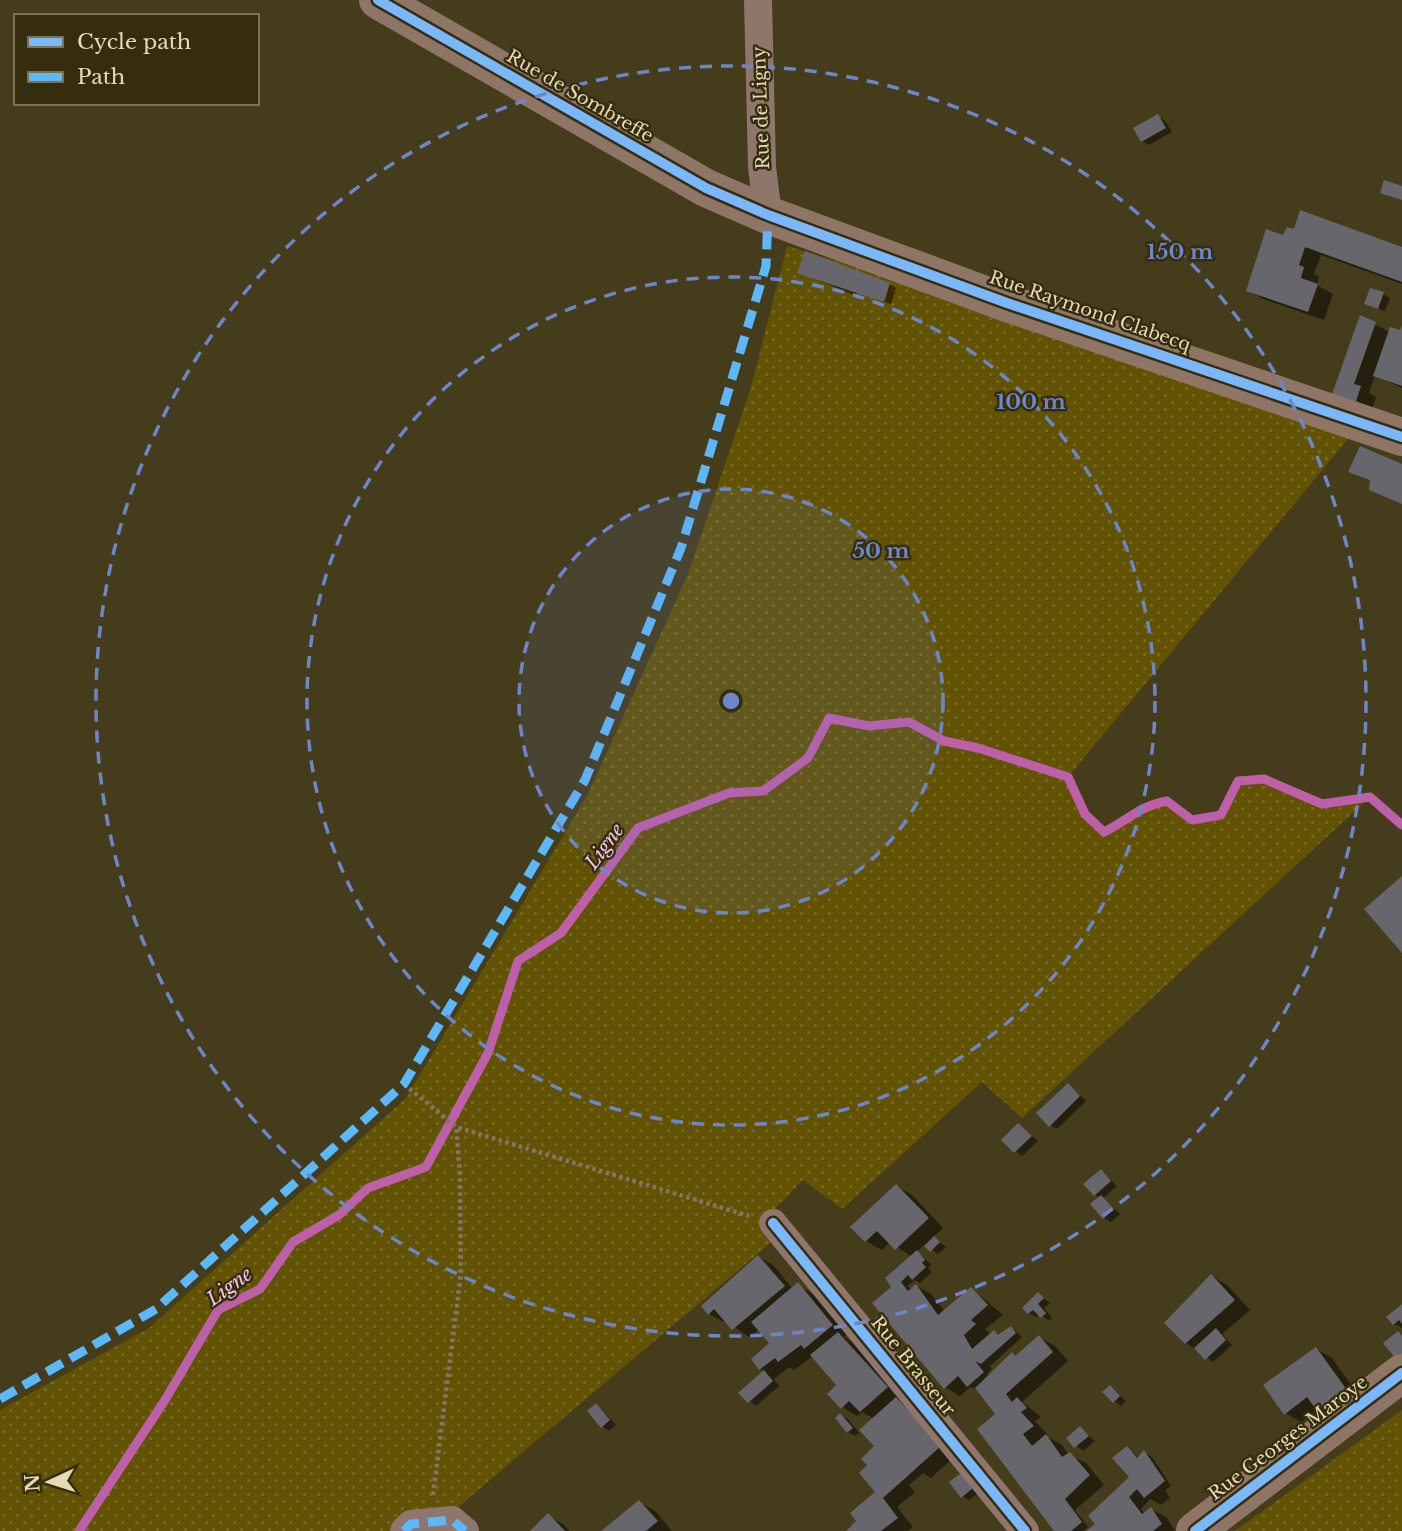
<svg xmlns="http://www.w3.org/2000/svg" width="1402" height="1531" font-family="'Libre Baskerville',serif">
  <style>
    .grass { fill: url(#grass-dots) }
    .shadow { fill: #0007 }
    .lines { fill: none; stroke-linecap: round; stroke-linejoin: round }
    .stream { stroke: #bd5fa9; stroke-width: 9 }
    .building { fill: #67666c }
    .path { stroke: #857566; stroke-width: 4.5; stroke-dasharray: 3.5 3.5; stroke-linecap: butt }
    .street { stroke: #8e766c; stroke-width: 28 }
    .secondary { stroke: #8f7566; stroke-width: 38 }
    .quiet { stroke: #5cb8fa; stroke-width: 9; stroke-dasharray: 18 9; stroke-linecap: butt }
    .cycleway-casing { stroke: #362d0e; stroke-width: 15 }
    .cycleway { stroke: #7ab7fb; stroke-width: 10 }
    .ring { fill: none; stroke: #6d86ca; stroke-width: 3.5; stroke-dasharray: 12 9 }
    .labels { text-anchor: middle; stroke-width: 5; stroke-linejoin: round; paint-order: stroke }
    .street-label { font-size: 18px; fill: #e4dab6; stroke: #362d0e }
    .water-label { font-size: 19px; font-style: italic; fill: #f7c3eb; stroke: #362d0e }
    .centre { fill: #6d86ca; stroke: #362d0e; stroke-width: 3.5 }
    .ring-label { font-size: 21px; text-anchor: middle; font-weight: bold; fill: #6d86ca; stroke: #362d0e; stroke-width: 5; stroke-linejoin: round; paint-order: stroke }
  </style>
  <defs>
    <pattern id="grass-dots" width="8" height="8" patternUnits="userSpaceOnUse" patternTransform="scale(1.75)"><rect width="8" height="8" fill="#625204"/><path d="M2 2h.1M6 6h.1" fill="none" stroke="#786a26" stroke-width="1.8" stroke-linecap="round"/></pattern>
  </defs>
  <rect width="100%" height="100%" fill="#443c1a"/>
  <g class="grass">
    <path d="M787,246L1362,422L1068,777L1085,814L1105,832C1130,819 1139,806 1166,801L1192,820L1221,815L1238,781L1264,779L1322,804L1370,797L1022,1118L982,1082L842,1209L803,1180L761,1223L774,1240L451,1513L391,1531H0V1410L149,1328L406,1098L588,794L688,574L751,387Z"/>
    <path d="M1402,1410V1531H1235Z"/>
  </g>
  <g class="shadow">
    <path d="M1158,116L1165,121L1172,132L1149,145L1142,141Z"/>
    <path d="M1284,237L1402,249V284L1321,255L1314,274L1319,277L1317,285L1333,294L1324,320L1263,299L1248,290Z"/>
    <path d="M799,272L889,284L896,288L891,304L857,292L856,296Z"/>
    <path d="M1383,294L1390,298L1385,311L1373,307Z"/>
    <path d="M1361,318L1390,332L1401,333L1402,329V388L1375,375L1369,393L1376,397L1371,413L1349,405Z"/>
    <path d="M1068,1085L1086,1101L1057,1129L1050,1125Z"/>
    <path d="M1019,1125L1038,1141L1022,1156L1003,1140Z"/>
    <path d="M1101,1171L1117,1186L1103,1198L1120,1214L1111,1222L1104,1218L1100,1198L1095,1194Z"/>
    <path d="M896,1186L912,1195L943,1228L933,1237L946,1247L938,1254L925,1244L917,1252L931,1264L928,1268L932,1272L920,1283L915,1280L907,1286L912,1289L917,1286L932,1295L945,1312L972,1289L1003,1315L985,1329L991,1335L994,1332L1000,1336L1012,1328L1022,1337L990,1366L992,1369L987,1373L989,1377L1013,1355L1017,1357L1039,1337L1055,1346L1068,1361L1022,1402L1041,1417L1035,1421L1048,1435L1046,1436L1062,1445L1068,1455L1086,1463L1104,1485L1075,1510L1088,1527L1083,1531H1056L997,1415L977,1389L970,1387L960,1396L945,1387L894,1287L912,1257L890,1242L882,1250L866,1241L853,1227Z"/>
    <path d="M759,1257L774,1266L793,1289L798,1285L813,1294L847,1334L844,1337L854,1343L902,1397L898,1400L912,1408L955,1456L931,1478L923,1473L909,1485L915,1492L897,1507L913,1527L908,1531H848L883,1498L862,1473L869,1465L877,1446L873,1418L862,1412L857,1416L842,1407L839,1386L813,1356L794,1370L789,1367L774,1379L779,1386L756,1406L741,1393L765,1372L761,1369L771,1343L759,1329L749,1337L726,1321L724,1322L709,1314Z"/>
    <path d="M1212,1276L1227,1285L1250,1310L1222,1334L1232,1345L1213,1362L1186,1343Z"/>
    <path d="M1038,1295L1050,1303L1044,1308L1052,1318L1049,1321L1039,1314L1036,1317L1029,1313Z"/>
    <path d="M1402,1307V1328L1394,1324Z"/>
    <path d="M1316,1349L1332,1358L1361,1399L1334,1419L1318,1410L1301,1422L1285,1413Z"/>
    <path d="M1110,1387L1126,1401L1121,1406L1114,1401Z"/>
    <path d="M597,1405L616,1425L609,1431L602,1426Z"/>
    <path d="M841,1415L848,1419L859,1433L855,1436L848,1432Z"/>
    <path d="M1080,1428L1095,1441L1083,1451L1068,1438Z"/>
    <path d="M1127,1448L1139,1458L1145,1453L1152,1457L1171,1486L1165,1490L1170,1498L1161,1505L1150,1499L1141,1509L1145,1514L1151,1509L1167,1518L1175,1531H1089L1097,1524L1132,1477Z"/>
    <path d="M968,1479L979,1493L969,1500L962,1496Z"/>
    <path d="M639,1502L655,1511L672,1531H604Z"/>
    <path d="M549,1516L564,1525L570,1531H533Z"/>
  </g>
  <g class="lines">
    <path class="stream" d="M79,1531L165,1400L218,1310L260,1289L293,1242L339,1215L368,1188L426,1167L488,1053L518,961L561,933L638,828L729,793L763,791L808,758L829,718L869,726L909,722L944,741L978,748L1068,777L1085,814L1104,832C1130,819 1139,806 1167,801L1192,820L1221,815L1238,781L1264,779L1322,804L1370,797L1402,825"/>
  </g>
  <g class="building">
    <path d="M1158,114L1166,128L1141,142L1133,128Z"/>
    <path d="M1384,180L1402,186V200L1380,193Z"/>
    <path d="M1300,210L1402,247V282L1305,247L1299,265L1304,267L1301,278L1318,284L1308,312L1246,291L1266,229L1283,235L1287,227L1294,229Z"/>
    <path d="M805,251L890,283L884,302L797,273Z"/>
    <path d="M1370,288L1384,292L1378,309L1364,304Z"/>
    <path d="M1360,315L1376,322L1354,384L1361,386L1355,405L1331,397Z"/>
    <path d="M1402,325V386L1373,376L1390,327L1400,330Z"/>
    <path d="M1360,446L1402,464V504L1369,490L1370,480L1348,472Z"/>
    <path d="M1402,876V953L1364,909Z"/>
    <path d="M1068,1083L1080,1096L1049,1127L1036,1113Z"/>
    <path d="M1018,1123L1032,1136L1014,1153L1001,1140Z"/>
    <path d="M1101,1169L1111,1181L1094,1196L1083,1184Z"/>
    <path d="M896,1184L929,1218L895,1250L877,1231L865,1242L850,1227Z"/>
    <path d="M1101,1195L1114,1209L1103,1219L1090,1204Z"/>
    <path d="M934,1236L940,1242L930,1252L924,1246Z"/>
    <path d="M917,1250L925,1260L922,1263L926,1267L912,1280L908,1275L901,1282L908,1291L916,1284L938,1315L971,1287L988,1305L971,1320L976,1324L964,1335L972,1349L994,1330L998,1335L1011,1326L1016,1333L981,1364L975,1361L984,1372L967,1387L958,1376L944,1389L872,1303L891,1287L885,1278Z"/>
    <path d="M758,1255L785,1286L732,1330L714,1309L708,1315L701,1306Z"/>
    <path d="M1211,1274L1235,1300L1185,1344L1164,1323Z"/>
    <path d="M798,1282L833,1325L804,1349L801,1345L778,1362L775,1358L759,1370L751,1359L769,1343L751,1322Z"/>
    <path d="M1038,1292L1044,1298L1038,1304L1046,1313L1041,1318L1033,1310L1028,1314L1022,1308Z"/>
    <path d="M1402,1304V1324L1399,1320L1393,1325L1386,1317Z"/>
    <path d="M1216,1328L1226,1340L1205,1360L1194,1348Z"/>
    <path d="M1398,1331L1402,1336V1354L1396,1359L1383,1343Z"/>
    <path d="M838,1332L888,1387L860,1412L849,1401L841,1409L827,1394L836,1385L810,1355Z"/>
    <path d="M1039,1335L1053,1352L1006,1394L1012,1402L1017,1397L1027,1408L1021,1412L1034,1426L1023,1434L1032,1446L1046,1434L1062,1457L1070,1452L1090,1475L1065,1499L1082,1522L1071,1531H1054L977,1429L995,1414L975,1388L1012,1352L1015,1356Z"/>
    <path d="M1316,1347L1347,1390L1317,1411L1307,1397L1284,1415L1263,1385Z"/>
    <path d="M764,1370L773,1381L748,1403L738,1393Z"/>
    <path d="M1110,1385L1120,1396L1113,1403L1102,1392Z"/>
    <path d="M896,1397L941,1446L883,1498L898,1518L881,1531H846L856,1521L850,1513L875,1492L859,1473L867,1465L861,1459L874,1446L859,1430Z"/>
    <path d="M596,1403L610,1420L601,1428L587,1411Z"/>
    <path d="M840,1413L853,1428L847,1433L835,1418Z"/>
    <path d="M1080,1426L1089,1436L1074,1448L1066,1438Z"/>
    <path d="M1127,1446L1137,1458L1144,1450L1165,1481L1144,1498L1137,1489L1129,1497L1142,1514L1151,1507L1162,1524L1153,1531H1086L1095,1524L1088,1516L1129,1477L1112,1458Z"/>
    <path d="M961,1473L973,1488L961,1498L949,1482Z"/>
    <path d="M639,1500L658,1521L646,1531H601Z"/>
    <path d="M548,1513L565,1531H530Z"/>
  </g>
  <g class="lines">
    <g class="path">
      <path d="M404,1084L456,1127L749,1216"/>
      <path d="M433,1495L461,1273L460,1174L456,1127"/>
    </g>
    <g class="street">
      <path d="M758,0L762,167L768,215"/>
      <path d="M773,1223L1025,1531"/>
      <path d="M404,1531L411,1524L452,1520L465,1531"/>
    </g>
    <g class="secondary">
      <path d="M378,0L706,188L768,215L1007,303L1402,437"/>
      <path d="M1195,1531L1402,1373"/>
    </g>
    <g class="quiet">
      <path d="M0,1399L156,1309L404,1084L585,780L681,548L766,266L768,215"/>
      <path d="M404,1531L411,1524L452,1520L465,1531"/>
    </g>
    <g class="cycleway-casing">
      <g id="cycleway">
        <path d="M378,0L706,188L768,215L1007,303L1402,437"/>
        <path d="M773,1223L1025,1531"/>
        <path d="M1195,1531L1402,1373"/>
      </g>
    </g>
    <use href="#cycleway" class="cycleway"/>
  </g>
  <circle cx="731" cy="701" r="212" fill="#6d86ca" fill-opacity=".12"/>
  <g class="ring">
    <circle cx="731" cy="701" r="212"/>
    <circle cx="731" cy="701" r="424"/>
    <circle cx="731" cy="701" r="635"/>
  </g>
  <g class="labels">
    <g class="street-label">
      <text transform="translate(580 96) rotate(30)" y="6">Rue de Sombreffe</text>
      <text transform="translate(761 108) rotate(-92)" y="6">Rue de Ligny</text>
      <text transform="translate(1090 311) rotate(19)" y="6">Rue Raymond Clabecq</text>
      <text transform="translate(913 1366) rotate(51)" y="6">Rue Brasseur</text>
      <text transform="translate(1288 1438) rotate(-37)" y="6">Rue Georges Maroye</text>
    </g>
    <g class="water-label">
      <text transform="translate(604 846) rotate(-54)" y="7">Ligne</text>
      <text transform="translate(229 1286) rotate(-36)" y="7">Ligne</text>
    </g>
  </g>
  <circle cx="731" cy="701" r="10" class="centre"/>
  <g class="ring-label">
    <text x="1180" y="259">150 m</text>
    <text x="1031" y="409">100 m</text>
    <text x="881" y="558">50 m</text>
  </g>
  <rect x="14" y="14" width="245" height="91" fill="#362d0e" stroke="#7c7251" stroke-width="2"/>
  <rect x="28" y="37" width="35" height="10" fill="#7ab7fb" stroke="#7c7251" stroke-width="2"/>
  <text x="77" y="49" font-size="21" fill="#e4dab6">Cycle path</text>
  <rect x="28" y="72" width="35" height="10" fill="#5cb8fa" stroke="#7c7251" stroke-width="2"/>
  <text x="77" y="84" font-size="21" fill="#e4dab6">Path</text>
  <g transform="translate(49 1482) rotate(266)" stroke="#362d0e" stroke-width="5" paint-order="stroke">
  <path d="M0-5L12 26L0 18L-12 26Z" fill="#e4dab6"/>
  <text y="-10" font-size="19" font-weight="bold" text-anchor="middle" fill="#e4dab6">N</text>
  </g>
</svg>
